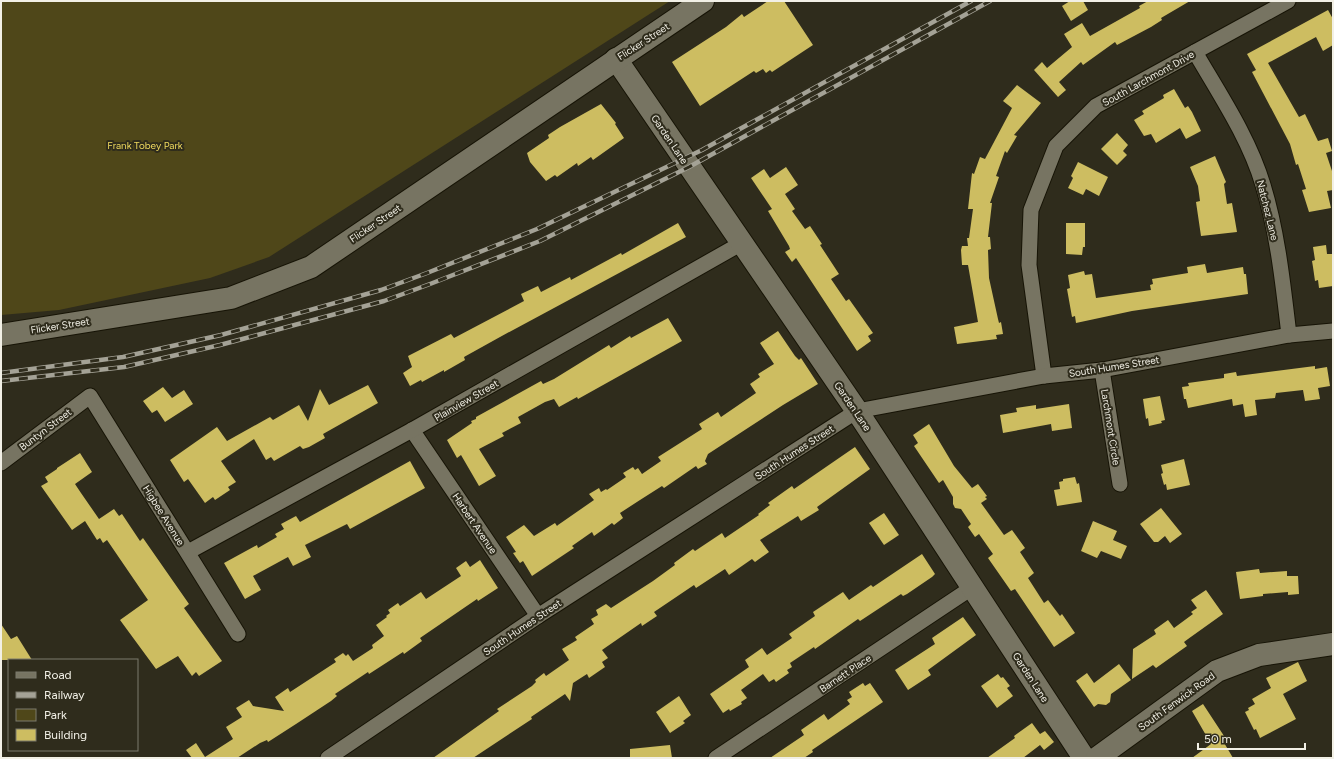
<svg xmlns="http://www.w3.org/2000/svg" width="1334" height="759" font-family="Figtree,sans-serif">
<rect width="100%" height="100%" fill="#2f2c1c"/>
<!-- green -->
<path fill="#4f4719" d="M1 1H670L269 257 210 278 59 310 1 315Z"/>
<!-- building -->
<g fill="#cdbd61">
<path d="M768 1H784L813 45 772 72 770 70 766 73 763 69 756 73 754 71 700 106 672 62 726 27 742 14 744 17Z"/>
<path d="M1070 1H1083L1088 10 1071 21 1062 6Z"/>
<path d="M1148 1H1190L1161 18 1162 20 1151 27 1117 45 1115 42 1083 65 1081 62 1059 82 1066 90 1058 97 1034 70 1042 62 1047 68 1072 47 1064 34 1082 23 1090 36 1140 8 1139 6Z"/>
<path d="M1328 10 1333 19V45L1323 51 1316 37 1268 63 1299 117 1305 114 1318 141 1328 138 1332 151 1326 153 1333 174V190L1327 191 1331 208 1309 212 1302 190 1306 189 1298 164 1296 165 1290 144 1252 72 1256 70 1247 54Z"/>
<path d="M1017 85 1041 103 1014 135 1017 136 1007 153 1005 151 996 176 999 177 990 203H992L988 237H990L991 249 988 250 989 278 998 319 999 323 1001 322 1003 334 996 335 997 339 957 344 954 327 978 322 968 265H962L961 250 962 246H968L967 238H969L973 209H968L972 173 974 174 980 157 985 159 1012 108 1003 101Z"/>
<path d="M1174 89 1185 108 1188 106 1192 112 1201 131 1186 139 1180 128 1156 143 1151 134 1144 136 1134 120 1144 114 1142 111 1164 98 1163 95Z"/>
<path d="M601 104 616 123 615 124 624 138 593 160 591 157 578 166 577 163 557 177 555 175 546 181 530 162 527 153 549 138 548 135 560 127Z"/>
<path d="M1117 133 1128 145 1123 151 1127 155 1117 165 1101 149Z"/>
<path d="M1215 156 1226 182 1224 184 1227 204 1232 203 1237 232 1201 236 1196 202 1200 201 1198 186 1190 167Z"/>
<path d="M1078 162 1108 177 1099 196 1086 189 1083 195 1068 188 1073 178 1071 176Z"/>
<path d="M786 167 798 185 785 194 795 209 792 211 805 229 810 226 822 244 820 245 839 274 831 279 846 301 849 299 873 333 868 336 871 341 857 351 796 258 792 262 785 252 790 249 789 246 768 211 772 209 751 178 764 169 770 178Z"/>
<path d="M678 223 686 237 500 337 464 357 465 360 444 372V370L422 382 421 380 410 386 403 373 412 367 408 356 451 334 454 338 524 301 521 294 538 286 541 292 570 277 571 280 621 253 622 255Z"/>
<path d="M1066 223H1085V247H1083L1082 255 1066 254Z"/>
<path d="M1326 245 1327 254H1333V286L1319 288 1318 280 1315 281 1313 267 1312 261 1315 260 1313 247Z"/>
<path d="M1205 264 1207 273 1243 267 1244 274H1246L1248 294 1132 311 1076 323 1075 316 1072 317 1067 289 1070 288 1068 275 1084 271 1085 275 1092 274 1096 298 1151 290 1150 285 1153 284 1152 279 1188 273 1187 267Z"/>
<path d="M668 318 682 341 578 399 577 397 559 407 554 399 545 402 518 417 521 423 502 433 504 436 479 449 496 476 479 486 461 455 457 458 447 440 472 423 471 421 476 419V417L541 381 543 384 554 379 609 345 611 348 630 336 631 338Z"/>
<path d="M778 331 795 356 799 360 801 358 818 384 783 405 708 454 705 461 707 464 698 469 696 466 664 488 662 486 640 500 620 513 623 518 614 525 612 523 594 536 592 532 572 546 574 548 532 576 523 561 520 563 513 553 516 552 506 537 524 525 534 536 555 523 557 526 558 525 594 500 589 494 599 488 601 492 606 489 607 490 626 477 623 473 633 467 635 470 638 468 642 474 661 461 658 457 702 429 699 424 718 412 721 417 756 393 750 384 760 377 758 374 774 364 760 343Z"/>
<path d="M1315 366V369L1327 367 1330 386 1318 388 1320 399 1305 401 1303 390 1276 393 1275 398 1255 400 1257 415 1245 417 1243 404 1233 406 1232 399 1188 408 1186 399H1184L1182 387 1189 386 1188 383 1224 378V374L1236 372 1237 376Z"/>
<path d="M368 385 378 403 323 434 325 438 309 447 303 449 300 446 274 461 271 457 266 460 254 439 221 461 236 482 228 487 230 490 215 500 213 497 205 503 188 479 184 482 170 460 217 427 227 441 270 417 273 420 299 405 308 421 320 389 329 405Z"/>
<path d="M163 387 172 398 184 390 193 404 165 422 157 410 152 413 143 401Z"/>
<path d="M1160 396 1165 420 1161 421 1162 423 1149 426 1148 418 1146 419 1143 399Z"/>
<path d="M1069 404 1072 428 1052 431 1051 424 1003 433 1000 415 1017 412 1016 408 1036 405V409Z"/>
<path d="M929 424 954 466 972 488 978 484 987 496 985 497 987 499 981 503 1004 535 1012 530 1025 548 1020 552 1034 573 1028 578 1044 603 1048 600 1060 616 1062 614 1075 633 1054 647 1015 589 1011 591 988 558 993 554 979 534 975 537 968 527 971 524 961 509 955 508 953 504V497L943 480 939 483 914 446 918 443 913 435Z"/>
<path d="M855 447 870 469 817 507 819 510 801 521 798 516 760 540 769 552 755 562 752 559 729 575 725 569 696 588 694 585 654 612 657 616 642 626 641 623 602 650 608 658 602 662 605 667 589 678 587 674 573 683 570 701 565 694 531 717 532 719 473 758H433L499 711 497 709 532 686 536 682 535 680 544 673 546 676 569 660 562 649 577 640 575 637 594 624 591 619 598 615 596 610 606 604 611 608 653 581 675 565 674 563 693 549 695 551 722 533 725 538 759 515 758 514 770 505 768 503 792 486 794 489Z"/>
<path d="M80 453 92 472 75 484 81 493 99 519 114 509 119 516 122 514 140 541 143 538 189 604 184 608 222 661 199 676 196 672 192 676 178 656 156 669 120 620 148 600 107 540 103 543 100 538 97 540 85 521 72 530 41 486 48 482 45 477 57 469V468Z"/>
<path d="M1184 459 1190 485 1167 490 1166 484 1164 485 1161 474 1163 473 1161 465Z"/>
<path d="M410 461 425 488 350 529 347 524 305 545 311 557 293 566 288 557 253 576 261 590 245 599 224 563 257 545 258 548 277 537 275 534 284 529 281 524 296 516 300 522Z"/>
<path d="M1075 477 1077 484 1079 483 1082 502 1057 506 1054 490 1060 489 1059 482 1063 481V479Z"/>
<path d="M1161 508 1182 534 1170 543 1165 536 1158 542H1154L1140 524Z"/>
<path d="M884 513 899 535 884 545 869 523Z"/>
<path d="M1093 521 1117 531 1113 540 1127 546 1121 559 1101 551 1097 558 1081 551Z"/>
<path d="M922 554 935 574 932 577 907 594 903 596 901 594 860 621 858 619 815 649 814 647 790 663 792 667 787 670 789 673 776 682 774 679 769 682 763 674 741 690 747 698 741 702 742 704 730 711 729 709 723 713 710 694 749 667 745 660 762 648 767 655 792 638 789 634 815 616 813 612 843 592 849 600 871 585 873 587Z"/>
<path d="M480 560 498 588 478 601 477 599 420 638 422 641 404 654 403 652 369 674 368 672 335 694 337 696 331 701 296 724 268 742 267 740 260 743 237 758H192L186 750 196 743 205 757 233 739 226 727 242 717 236 708 249 700 253 706 284 711 275 697 288 688 290 692 336 662 334 659 343 653 346 656 348 654 353 661 373 648 372 645 384 636 376 625 387 617 386 616 390 613 388 610 398 603 400 606 421 592 426 599 461 576 456 568 466 561 470 567Z"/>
<path d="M1259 569 1260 573 1287 571V576H1298L1299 594 1288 595V592L1263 594V596L1240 599 1236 572Z"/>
<path d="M1206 590 1223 614 1188 639 1184 642 1187 646 1156 668 1153 665 1132 679 1133 649 1156 634 1154 630 1168 620 1174 628 1193 614 1191 612 1197 608 1191 600Z"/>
<path d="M963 617 976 635 928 670 931 675 908 690 895 670 935 644 932 638Z"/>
<path d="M1 624 11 639 17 636 32 660H1Z"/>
<path d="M1298 662 1307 681 1283 694 1296 719 1260 738 1256 729 1254 730 1245 712 1249 710 1248 708 1255 704 1252 699 1271 688 1266 678Z"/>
<path d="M1119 664 1131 680 1111 694 1110 702 1106 705 1098 704 1094 707 1076 681 1087 673 1094 683Z"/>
<path d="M998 674 1001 678 1003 677 1010 686 1007 688 1013 696 997 708 981 686Z"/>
<path d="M863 683 865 686 870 683 883 702 812 750 813 752 804 758H770L804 735 801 730 824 714 828 720 850 704 847 700 852 697 849 692Z"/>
<path d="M679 696 691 715 683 721 685 723 670 733 656 712Z"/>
<path d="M1203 704 1226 739 1223 741 1233 758H1192L1211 744 1192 711Z"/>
<path d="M1032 723 1040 734 1045 731 1054 742 1044 750 1040 745 1023 758H987L1015 738 1014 736Z"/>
<path d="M670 745 672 758H630V749Z"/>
</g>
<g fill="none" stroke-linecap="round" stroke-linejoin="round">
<defs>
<g id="street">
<path d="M1195 52C1220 95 1249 138 1263 185 1278 234 1283 285 1289 335"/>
<path d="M1102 370 1120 484"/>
<path d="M1044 376 1029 265 1031 210 1056 146 1096 106 1288 1"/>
<path d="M412 430 538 616"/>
<path d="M1 463 90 396 238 634"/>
<path d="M188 552 412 430 742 243"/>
<path d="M328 758 538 616 857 411 1044 376 1102 370 1289 335 1333 331"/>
<path d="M716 758 973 587"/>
</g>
<g id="secondary">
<path d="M616 59 857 411 1084 758"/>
<path d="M1 335 231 298 311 267 703 1"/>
<path d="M1097 758 1217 671 1259 655 1333 644"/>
</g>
</defs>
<!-- street casing -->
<use href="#street" stroke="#171406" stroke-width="17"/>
<!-- secondary casing -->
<use href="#secondary" stroke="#171406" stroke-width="24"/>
<!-- street -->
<use href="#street" stroke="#777462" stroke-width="15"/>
<!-- secondary -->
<use href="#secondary" stroke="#777462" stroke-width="22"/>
<defs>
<g id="rail">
<path d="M1 373 123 357 221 335 381 290 427 273 537 229 702 150 971 1"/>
<path d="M1 381 124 367 220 345 384 301 430 284 540 241 689 167 990 1"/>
</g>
</defs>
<!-- rail casing -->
<use href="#rail" stroke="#a4a296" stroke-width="4.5"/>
<!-- rail -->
<use href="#rail" stroke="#2f2c1c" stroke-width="3" stroke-dasharray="9" stroke-linecap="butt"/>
</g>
<g text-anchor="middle" stroke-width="4" stroke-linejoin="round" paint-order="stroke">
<!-- street labels -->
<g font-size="10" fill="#f2f0e6" stroke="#2f2c1c">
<text transform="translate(643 41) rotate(-33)" y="4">Flicker Street</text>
<text transform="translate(1148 78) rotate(-29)" y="4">South Larchmont Drive</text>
<text transform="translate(670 139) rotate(56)" y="4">Garden Lane</text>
<text transform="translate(1268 210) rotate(76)" y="4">Natchez Lane</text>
<text transform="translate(375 223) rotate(-34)" y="4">Flicker Street</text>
<text transform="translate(60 325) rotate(-9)" y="4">Flicker Street</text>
<text transform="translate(1114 366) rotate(-9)" y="4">South Humes Street</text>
<text transform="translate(466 400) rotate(-30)" y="4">Plainview Street</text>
<text transform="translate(853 406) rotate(56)" y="4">Garden Lane</text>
<text transform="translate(1111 427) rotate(81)" y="4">Larchmont Circle</text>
<text transform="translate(45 429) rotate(-37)" y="4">Buntyn Street</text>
<text transform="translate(794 452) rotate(-33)" y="4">South Humes Street</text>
<text transform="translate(164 515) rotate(58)" y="4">Higbee Avenue</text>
<text transform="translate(475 523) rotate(56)" y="4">Harbert Avenue</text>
<text transform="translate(522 627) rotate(-34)" y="4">South Humes Street</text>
<text transform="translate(845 673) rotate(-34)" y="4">Barnett Place</text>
<text transform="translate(1031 677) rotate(57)" y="4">Garden Lane</text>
<text transform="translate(1176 701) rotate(-36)" y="4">South Fenwick Road</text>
</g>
<!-- park labels -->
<g font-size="10" fill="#efd95d" stroke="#2f2c1c">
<text x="145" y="149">Frank Tobey Park</text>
</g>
</g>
<!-- border -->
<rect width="1334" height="759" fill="none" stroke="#f2f0e6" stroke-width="4"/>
<!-- legend -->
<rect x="8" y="659" width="130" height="92" fill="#2f2c1c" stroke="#7d7a6d"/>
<rect x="16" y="672" width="20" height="6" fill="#777462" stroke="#7d7a6d"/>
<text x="44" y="679" font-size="12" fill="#f2f0e6">Road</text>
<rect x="16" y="692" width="20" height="6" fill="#a4a296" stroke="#7d7a6d"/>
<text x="44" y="699" font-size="12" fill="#f2f0e6">Railway</text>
<rect x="16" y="709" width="20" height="12" fill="#4f4719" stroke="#7d7a6d"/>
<text x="44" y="719" font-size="12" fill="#f2f0e6">Park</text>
<rect x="16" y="729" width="20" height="12" fill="#cdbd61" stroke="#7d7a6d"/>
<text x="44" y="739" font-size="12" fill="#f2f0e6">Building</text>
<!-- scale -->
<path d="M1198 743v6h107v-6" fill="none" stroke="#f2f0e6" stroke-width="2"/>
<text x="1204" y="743" font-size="12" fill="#f2f0e6" stroke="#2f2c1c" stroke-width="3" paint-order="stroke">50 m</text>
</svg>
